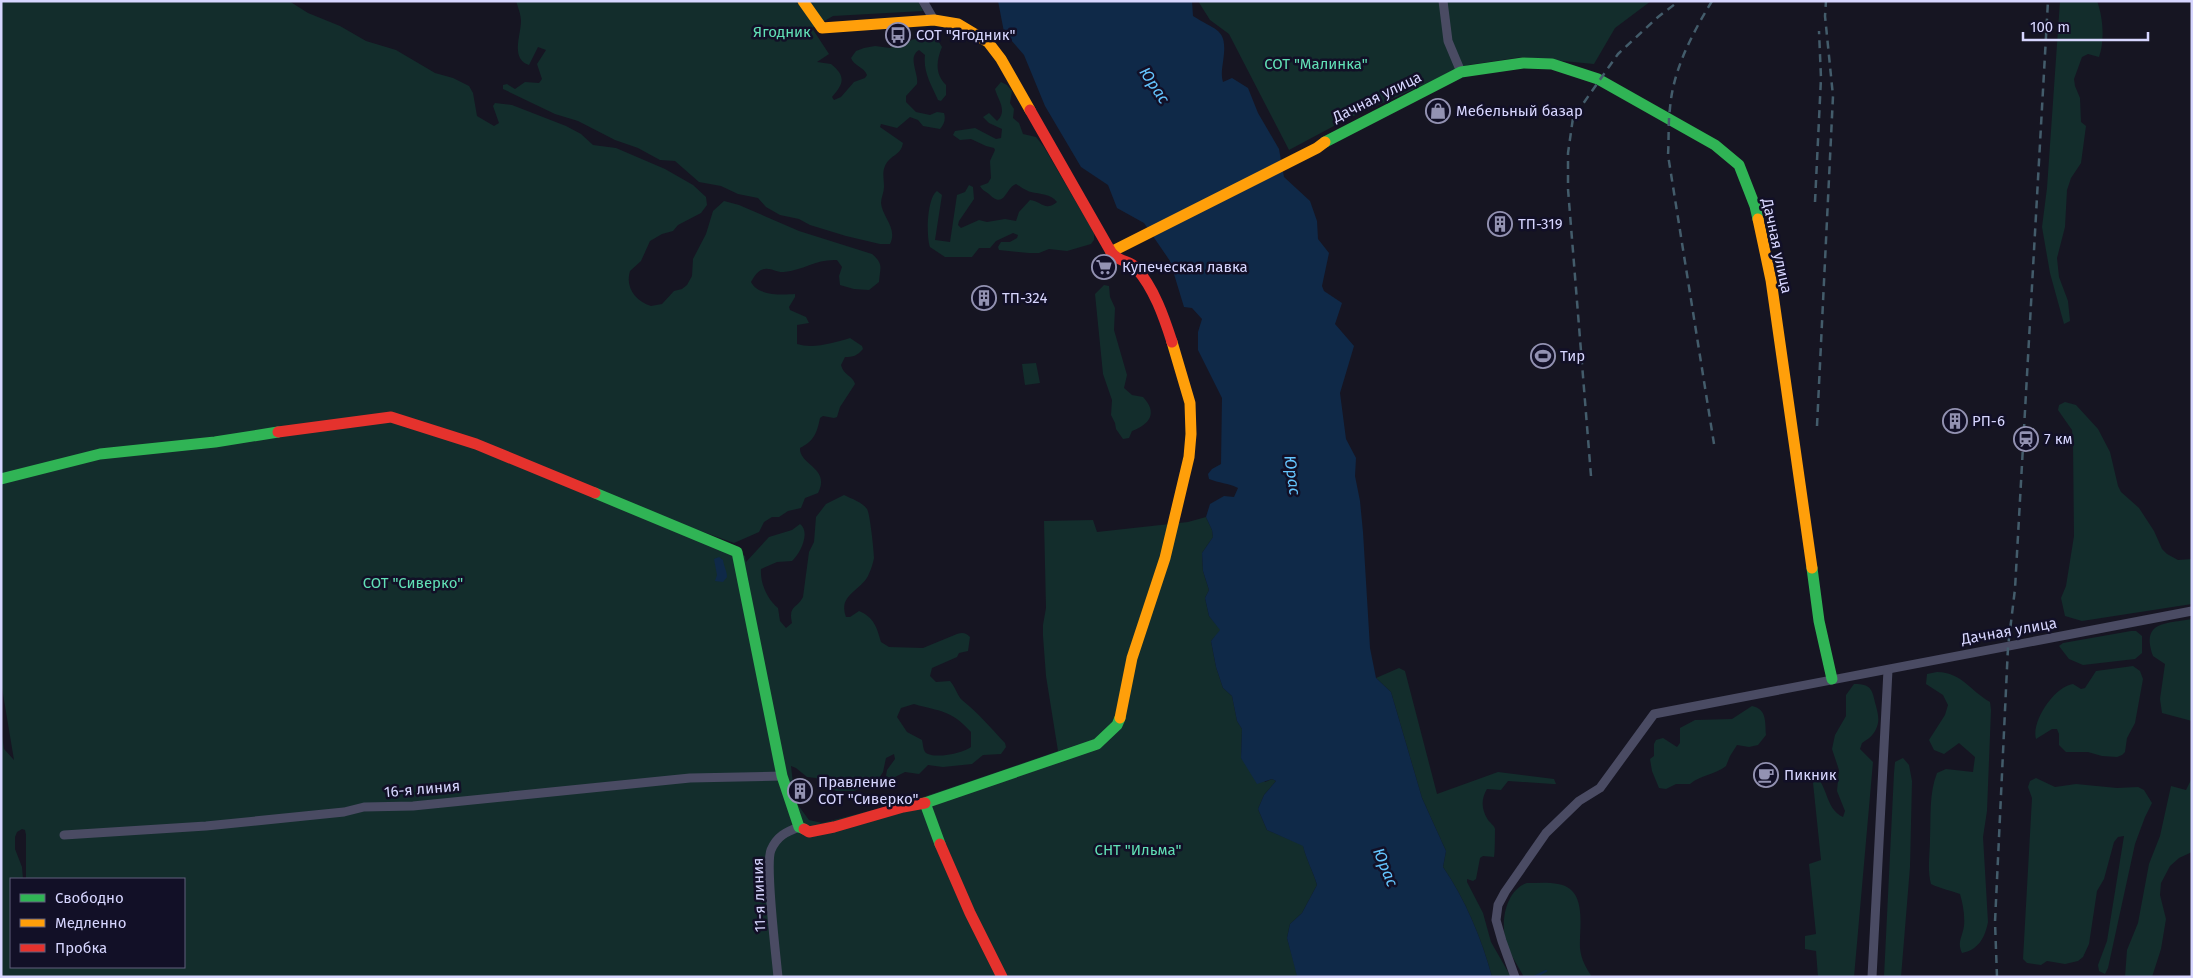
<svg xmlns="http://www.w3.org/2000/svg" width="2193" height="978" font-family="'Fira Sans',sans-serif">
<rect width="100%" height="100%" fill="#161522"/>
<!-- green -->
<g fill="#132d2c" fill-rule="evenodd">
<path d="M1 1H289L308 13 340 26 366 41 396 50 435 73 453 78 469 86 473 93 477 116 494 126 499 123 493 106 495 103 512 105 566 126 581 134 593 145 616 148 665 169 693 185 706 197 707 205 701 213 678 225 673 231 662 234 650 241 641 261 630 271C625 287 635 301 651 306L662 304 674 291 682 289 687 285 692 276 693 259 706 234 713 211 724 201 739 205 799 231 872 254C884 264 880 268 879 282L869 290 854 289 840 285 839 276 842 267 837 260C816 259 804 270 784 272 776 273 770 266 761 270 756 273 754 277 751 282 758 296 781 295 795 294V297L789 307 790 310 806 317 809 323 797 325V344C813 349 834 343 850 338L862 346 863 349C857 356 853 357 845 357L841 365C843 375 853 376 855 384L840 407 837 417 834 418 823 416 820 418C817 433 814 441 800 448 799 465 831 468 818 493L805 498 801 508 788 511 779 517H772L764 522 759 532 734 543 670 520 745 556 746 562 769 537 792 530 800 524C811 532 800 554 792 561L777 562 761 569C760 583 767 599 778 608L780 621 786 628 792 623C788 605 797 609 803 597L809 552 814 542 816 517 826 504 844 495C852 499 862 502 867 509 870 513 874 552 874 558 873 564 870 572 868 576 859 592 838 595 846 617H850L859 611C874 617 877 628 881 642L889 647 923 648 957 634C963 632 966 633 970 637L968 651 959 653 957 657 932 668 930 676 936 682 950 681C955 686 958 697 962 700 978 713 991 728 1005 743L1006 747 1001 754 983 755 972 764 943 767 928 765 919 774 905 772 891 779 886 776 887 770 895 759 894 754 886 758 883 772 878 780 854 791H836L816 778 807 777 796 768 791 766 795 801 809 820 822 823 923 797 1058 751 1046 676 1043 636V625L1046 608 1044 521 1093 520 1097 532 1188 522 1206 517 1212 530 1213 537 1202 553 1203 571 1209 590 1205 598 1209 616 1221 630 1211 641 1216 667 1223 688 1232 696 1237 721 1242 729 1241 758 1265 782 1272 779 1276 781 1264 795 1258 809 1267 830 1303 845C1306 859 1313 871 1317 885L1302 913 1290 924 1287 938 1298 977H1V729L4 749 14 760 1 682ZM914 704C941 712 950 709 971 732V747C964 753 933 760 925 752 923 749 923 744 922 740L907 732 897 717 901 708ZM22 829 25 830 26 835V879H184V967H11V879H23L22 867 15 849V837L17 832Z"/>
<path d="M516 1H918L923 11 833 16 812 28 829 54 817 62 831 64C847 77 843 84 832 97L834 100 841 97 854 82 865 78 867 75C864 67 854 66 851 58L856 51 864 48 875 46 890 48 923 36H931L937 39 942 47C936 61 935 74 946 85V95L941 101 938 100C931 84 923 72 925 55L919 50C907 57 919 74 917 84L906 96V102L916 112 930 115 937 112 944 113C946 119 944 125 940 129L923 126 918 120 910 117 897 128 881 124 880 127 903 143C901 154 894 154 888 161 881 170 884 177 884 187 884 192 881 198 881 203 882 217 898 228 890 244H880L846 236 810 225 799 219 780 215 766 207 758 198 738 194 721 186 699 182 675 161 660 160 638 148 615 140 578 121 555 114 503 89V85L507 84 515 89 525 82 539 83 542 79 537 64 546 50 538 47 529 65C510 59 521 35 521 21 521 15 518 7 516 1Z"/>
<path d="M1198 1H1651L1615 28 1594 64 1522 57 1468 65 1347 119 1289 150 1229 34 1210 20Z"/>
<path d="M2060 1H2097C2103 17 2105 40 2099 57L2088 54 2082 57 2074 79 2075 86 2080 98 2081 122 2086 126 2081 163 2071 178 2067 190 2065 227 2057 258 2059 277 2068 301 2070 321 2064 324 2050 273 2042 227 2047 188Z"/>
<path d="M1001 82 1007 85 1012 91 1010 103 1014 109 1013 118 1019 123 1023 134 1036 137 1044 147 1094 233V240L1091 244 1067 251 1049 249 1039 253H1029L999 250 998 247 1001 242H1010L1017 238 1018 235 1013 233 996 241 990 248H979L972 257H945L930 247C926 236 927 198 937 191L942 195 935 240 950 242 957 195 965 192 969 185 973 187 974 199 959 221 958 225 961 228 979 220 987 222 1005 219 1016 221 1019 212 1030 200C1041 201 1045 212 1057 202 1051 194 1040 194 1031 192 1026 191 1020 186 1016 184 1005 188 1005 210 989 194 985 191 982 190 980 186L988 183 991 178 990 161 995 150 994 148 986 146 971 139 960 140 953 135 955 131 975 128 996 139 1001 138 1002 129 989 123 983 117 989 113 997 121C1008 111 998 100 995 89Z"/>
<path d="M1104 285 1109 286 1110 297 1115 308 1114 330 1127 375 1124 388 1132 395 1143 397C1158 413 1150 424 1132 431L1129 438 1123 439 1116 429 1115 423 1111 415 1112 400 1103 374 1095 294Z"/>
<path d="M1036 363 1040 383 1025 385 1022 364Z"/>
<path d="M2065 402 2076 405 2098 429 2110 452 2118 486 2121 492 2139 508 2154 531 2162 549 2167 554 2178 560 2192 559V604L2082 621 2065 616 2061 598 2066 586 2074 536 2073 442 2072 430 2058 410 2059 405Z"/>
<path d="M2192 619V721L2162 713 2160 699 2165 664 2153 656C2141 621 2165 624 2192 619Z"/>
<path d="M2131 631H2136L2142 636V653L2135 659 2083 665 2069 659 2059 646 2063 643Z"/>
<path d="M2133 666 2140 671 2143 679 2135 723 2127 738 2125 752 2122 755 2117 757 2102 756 2088 752H2066L2059 745V734L2057 729H2052L2036 739C2031 721 2055 686 2073 684L2081 689 2085 688 2096 671Z"/>
<path d="M1399 668 1405 671 1437 794 1498 772 1554 779 1556 784H1553L1508 781 1501 790 1487 789C1481 799 1481 809 1488 820 1490 823 1494 825 1495 829 1495 831 1495 855 1494 857L1483 856 1480 858 1476 879 1473 881 1467 879V882L1483 913 1491 942 1511 977H1492C1482 939 1465 899 1443 867L1446 851 1422 798 1391 692 1376 678Z"/>
<path d="M1937 672C1963 673 1969 690 1990 702L1991 710 1987 811 1983 837 1988 922C1985 938 1978 950 1962 953 1957 942 1962 938 1964 926 1965 916 1963 904 1960 894 1950 890 1941 889 1931 884 1927 869 1930 854 1930 838 1931 816 1929 793 1937 773L1946 769 1973 772 1975 757 1959 743 1944 754 1934 750 1929 740 1945 715 1948 705 1943 695 1926 684 1927 674Z"/>
<path d="M1854 684C1873 684 1872 691 1876 706 1878 714 1880 721 1876 729 1873 736 1868 739 1862 743L1860 749 1873 762 1854 977H1818L1816 951 1805 949V936L1816 934 1809 864 1821 860 1812 773C1829 784 1824 808 1843 817L1845 811 1837 791 1839 770 1832 749 1835 735 1846 716V695Z"/>
<path d="M1752 706C1767 709 1765 722 1766 735L1758 745 1749 747 1737 745 1730 756 1726 766C1715 775 1700 775 1690 784H1676L1666 789 1659 788 1652 771 1650 759 1654 756V744L1656 740 1663 738 1677 747 1680 743V728L1695 720 1732 719Z"/>
<path d="M1903 758 1909 765 1912 781 1910 867 1901 977H1884L1894 773 1895 762Z"/>
<path d="M2036 778 2055 787 2076 784 2117 788 2138 787 2144 790 2152 803 2145 817 2135 844 2108 968 2105 974 2099 971 2098 965 2107 941 2124 836 2118 837 2114 842 2104 879 2097 891 2089 944 2083 957 2078 961 2065 964 2047 961 2041 965 2027 963 2023 959 2032 798 2028 787 2030 781Z"/>
<path d="M2192 778V852L2179 858 2170 866 2161 883 2160 895 2166 919 2161 949 2152 977H2125L2127 950 2138 923 2149 864 2160 836 2171 786 2186 790Z"/>
<path d="M1527 883C1537 883 1549 882 1558 884 1588 889 1579 927 1580 948 1581 959 1586 968 1592 977H1524C1517 964 1508 952 1505 937 1501 918 1507 890 1527 883Z"/>
</g>
<!-- water -->
<g fill="#0f2948">
<path d="M998 1H1192L1193 16C1218 32 1228 28 1223 62 1222 69 1221 75 1223 82L1232 78 1248 88 1258 113 1279 149 1284 177 1310 201 1317 221 1318 239 1329 253 1322 286 1324 291 1342 303 1335 324 1354 346 1340 393 1346 439 1356 458 1355 476 1360 501 1363 532 1370 648 1376 678 1391 692 1422 798 1446 851 1443 867C1465 899 1482 939 1492 977L1297 976 1287 938 1290 924 1302 913 1317 885C1313 871 1306 859 1303 846L1267 830 1258 809 1264 795 1276 781 1272 779 1257 784 1241 758 1242 729 1237 721 1232 696 1223 688 1216 667 1211 641 1220 630 1209 616 1205 598 1209 590 1203 571 1202 553 1213 537 1212 530 1206 517 1210 504 1224 496 1234 497 1238 488C1228 483 1219 483 1209 479L1208 474 1212 469 1221 464 1222 398 1198 350V332L1202 319 1192 308 1184 307 1170 261 1144 223 1117 208 1108 185 1081 167 1045 106 1024 55 1004 32Z"/>
<path d="M719 557 723 560C724 567 727 571 727 577L723 582 715 581 717 575 714 559Z"/>
</g>
<g fill="none" stroke-linecap="round" stroke-linejoin="round">
<!-- stream -->
<path stroke="#0f2948" stroke-width="2.5" d="M1534 977 1546 971"/>
<!-- street -->
<g stroke="#4a4b63" stroke-width="9">
<path d="M923 1 934 20"/>
<path d="M1443 1 1448 41 1461 72"/>
<path d="M64 835 206 826 344 812 364 807 413 806 690 778 782 776"/>
<path d="M778 977C776 956 765 864 771 850 777 836 786 832 799 827"/>
<path d="M1515 977 1502 941 1496 920 1498 905 1505 892 1546 833 1579 801 1600 788 1654 714 2192 611"/>
<path d="M1872 977 1888 670"/>
</g>
<!-- fast -->
<g stroke="#30b455" stroke-width="11">
<path d="M1325 142 1461 72 1523 63 1552 64 1598 79 1715 145 1739 165 1755 206 1758 219"/>
<path d="M1 479 100 454 215 442 278 432"/>
<path d="M595 493 737 552 782 776 799 827 804 829"/>
<path d="M1812 568 1819 621 1832 679"/>
<path d="M940 844 925 803 1097 744 1117 725 1120 718"/>
</g>
<!-- slow -->
<g stroke="#ff9f0a" stroke-width="11">
<path d="M803 1 822 28 934 20 958 24 988 42 1001 59 1030 110"/>
<path d="M1758 219 1771 280 1812 568"/>
<path d="M1111 252 1317 148 1325 142"/>
<path d="M1120 718 1132 658 1165 558 1189 457 1191 434 1190 403 1172 342"/>
</g>
<!-- jam -->
<g stroke="#e5322d" stroke-width="11">
<path d="M1030 110 1111 252C1119 263 1130 260 1136 268 1154 288 1164 317 1172 342"/>
<path d="M278 432 391 417 476 444 595 493"/>
<path d="M804 829 809 832 834 827 903 807 925 803"/>
<path d="M940 844 970 913 1002 977"/>
</g>
<!-- rail -->
<g stroke="#435c6b" stroke-width="2.5" stroke-dasharray="8 6" stroke-linecap="butt">
<path d="M1712 1C1692 34 1673 70 1670 108 1668 124 1669 140 1668 155L1714 444"/>
<path d="M1815 202 1821 78 1819 31"/>
<path d="M1817 426 1833 96 1825 16 1826 1"/>
<path d="M1591 476 1568 189V153L1573 118 1618 54 1658 17 1679 1"/>
<path d="M1997 977 1995 922 2008 647 2015 589 2048 1"/>
</g>
</g>
<!-- icons -->
<defs>
<symbol id="bus-ring" viewBox="-11 -11 22 22"><circle r="9.5" fill="#121027" stroke="#9392b2" stroke-width="1.5"/><path d="M-5-6H5V4H4V6H2V4H-2V6H-4V4H-5ZM-3.5-4V0h7V-4ZM-3.5 1.2v1.5H-2V1.2ZM2 1.2v1.5H3.5V1.2Z" fill="#9392b2"/></symbol>
<symbol id="shop-ring" viewBox="-11 -11 22 22"><circle r="9.5" fill="#121027" stroke="#9392b2" stroke-width="1.5"/><path d="M-5-2.5h2.3a2.7 3.5 0 0 1 5.4 0H5L5.5 6h-11ZM-1.5-2.5h3a1.5 2.3 0 0 0-3 0Z" fill="#9392b2"/></symbol>
<symbol id="building-ring" viewBox="-11 -11 22 22"><circle r="9.5" fill="#121027" stroke="#9392b2" stroke-width="1.5"/><path d="M-4-6H4V6H1V3H-1V6H-4ZM-2.5-4.3h1.7v1.8h-1.7ZM.8-4.3h1.7v1.8H.8ZM-2.5-1h1.7V.8h-1.7ZM.8-1h1.7V.8H.8Z" fill="#9392b2"/></symbol>
<symbol id="supermarket-ring" viewBox="-11 -11 22 22"><circle r="9.5" fill="#121027" stroke="#9392b2" stroke-width="1.5"/><path d="M-6-5.5h2.5l.6 2H6L4.5 2H-2.5L-4.4-4H-6ZM-1.5 3.2a1.3 1.3 0 1 0 .1 0ZM3 3.2a1.3 1.3 0 1 0 .1 0Z" fill="#9392b2"/></symbol>
<symbol id="stadium-ring" viewBox="-11 -11 22 22"><circle r="9.5" fill="#121027" stroke="#9392b2" stroke-width="1.5"/><path d="M0-5a6.5 5 0 1 0 0 10a6.5 5 0 1 0 0-10ZM-3.5-1.8h7v3.6h-7Z" fill="#9392b2"/></symbol>
<symbol id="station-ring" viewBox="-11 -11 22 22"><circle r="9.5" fill="#121027" stroke="#9392b2" stroke-width="1.5"/><path d="M-3-6H3Q5-6 5-4V2Q5 4 3 4L4.5 6H3L1.5 4h-3L-3 6H-4.5L-3 4Q-5 4-5 2V-4Q-5-6-3-6ZM-3.5-4v3h7v-3ZM-3.5 1v1.5H-2V1ZM2 1v1.5H3.5V1Z" fill="#9392b2"/></symbol>
<symbol id="cafe-ring" viewBox="-11 -11 22 22"><circle r="9.5" fill="#121027" stroke="#9392b2" stroke-width="1.5"/><path d="M-5.5-4.5H6V0H3Q3 3.5 0 3.5H-2.5Q-5.5 3.5-5.5 0ZM3-3.2v2h1.7v-2ZM-6 4.5H4V6H-6Z" fill="#9392b2"/></symbol>
</defs>
<g fill-rule="evenodd">
<use href="#bus-ring" x="884" y="21" width="28" height="28"/>
<use href="#shop-ring" x="1424" y="97" width="28" height="28"/>
<use href="#building-ring" x="1486" y="210" width="28" height="28"/>
<use href="#supermarket-ring" x="1090" y="253" width="28" height="28"/>
<use href="#building-ring" x="970" y="284" width="28" height="28"/>
<use href="#stadium-ring" x="1529" y="342" width="28" height="28"/>
<use href="#building-ring" x="1941" y="407" width="28" height="28"/>
<use href="#station-ring" x="2012" y="425" width="28" height="28"/>
<use href="#cafe-ring" x="1752" y="761" width="28" height="28"/>
<use href="#building-ring" x="786" y="777" width="28" height="28"/>
</g>
<g text-anchor="middle" stroke-width="5" stroke-linejoin="round" paint-order="stroke">
<!-- park labels -->
<g font-size="15" fill="#61e0b6" stroke="#121027">
<text x="782" y="37">Ягодник</text>
<text x="1316" y="69">СОТ "Малинка"</text>
<text x="413" y="588">СОТ "Сиверко"</text>
<text x="1138" y="855">СНТ "Ильма"</text>
</g>
<!-- poi labels -->
<g font-size="15" fill="#d7d6ff" stroke="#121027" text-anchor="start">
<text x="916" y="40">СОТ "Ягодник"</text>
<text x="1456" y="116">Мебельный базар</text>
<text x="1518" y="229">ТП-319</text>
<text x="1122" y="272">Купеческая лавка</text>
<text x="1002" y="303">ТП-324</text>
<text x="1560" y="361">Тир</text>
<text x="1972" y="426">РП-6</text>
<text x="2044" y="444">7 км</text>
<text x="1784" y="780">Пикник</text>
<text x="818" y="787">Правление<tspan x="818" dy="17">СОТ "Сиверко"</tspan></text>
</g>
<!-- street labels -->
<g font-size="15" fill="#d7d6ff" stroke="#121027">
<text transform="translate(1377 97) rotate(-26)" y="5">Дачная улица</text>
<text transform="translate(1777 246) rotate(78)" y="5">Дачная улица</text>
<text transform="translate(2009 631) rotate(-10)" y="5">Дачная улица</text>
<text transform="translate(422 789) rotate(-5)" y="5">16-я линия</text>
<text transform="translate(759 895) rotate(-92)" y="5">11-я линия</text>
</g>
<!-- water labels -->
<g font-size="16" font-style="italic" fill="#64c4fe" stroke="#121027">
<text transform="translate(1155 85) rotate(56)" y="6">Юрас</text>
<text transform="translate(1293 475) rotate(82)" y="6">Юрас</text>
<text transform="translate(1386 867) rotate(67)" y="6">Юрас</text>
</g>
</g>
<!-- border -->
<rect width="2193" height="978" fill="none" stroke="#d7d6ff" stroke-width="5"/>
<!-- legend -->
<rect x="10" y="878" width="175" height="90" fill="#121027" stroke="#615f7d"/>
<rect x="20" y="894" width="25" height="8" fill="#30b455" stroke="#615f7d"/>
<text x="55" y="903" font-size="15" fill="#d7d6ff">Свободно</text>
<rect x="20" y="919" width="25" height="8" fill="#ff9f0a" stroke="#615f7d"/>
<text x="55" y="928" font-size="15" fill="#d7d6ff">Медленно</text>
<rect x="20" y="944" width="25" height="8" fill="#e5322d" stroke="#615f7d"/>
<text x="55" y="953" font-size="15" fill="#d7d6ff">Пробка</text>
<!-- scale -->
<path d="M2023 32v8h125v-8" fill="none" stroke="#d7d6ff" stroke-width="2.5"/>
<text x="2030" y="32" font-size="15" fill="#d7d6ff" stroke="#121027" stroke-width="4" paint-order="stroke">100 m</text>
</svg>
